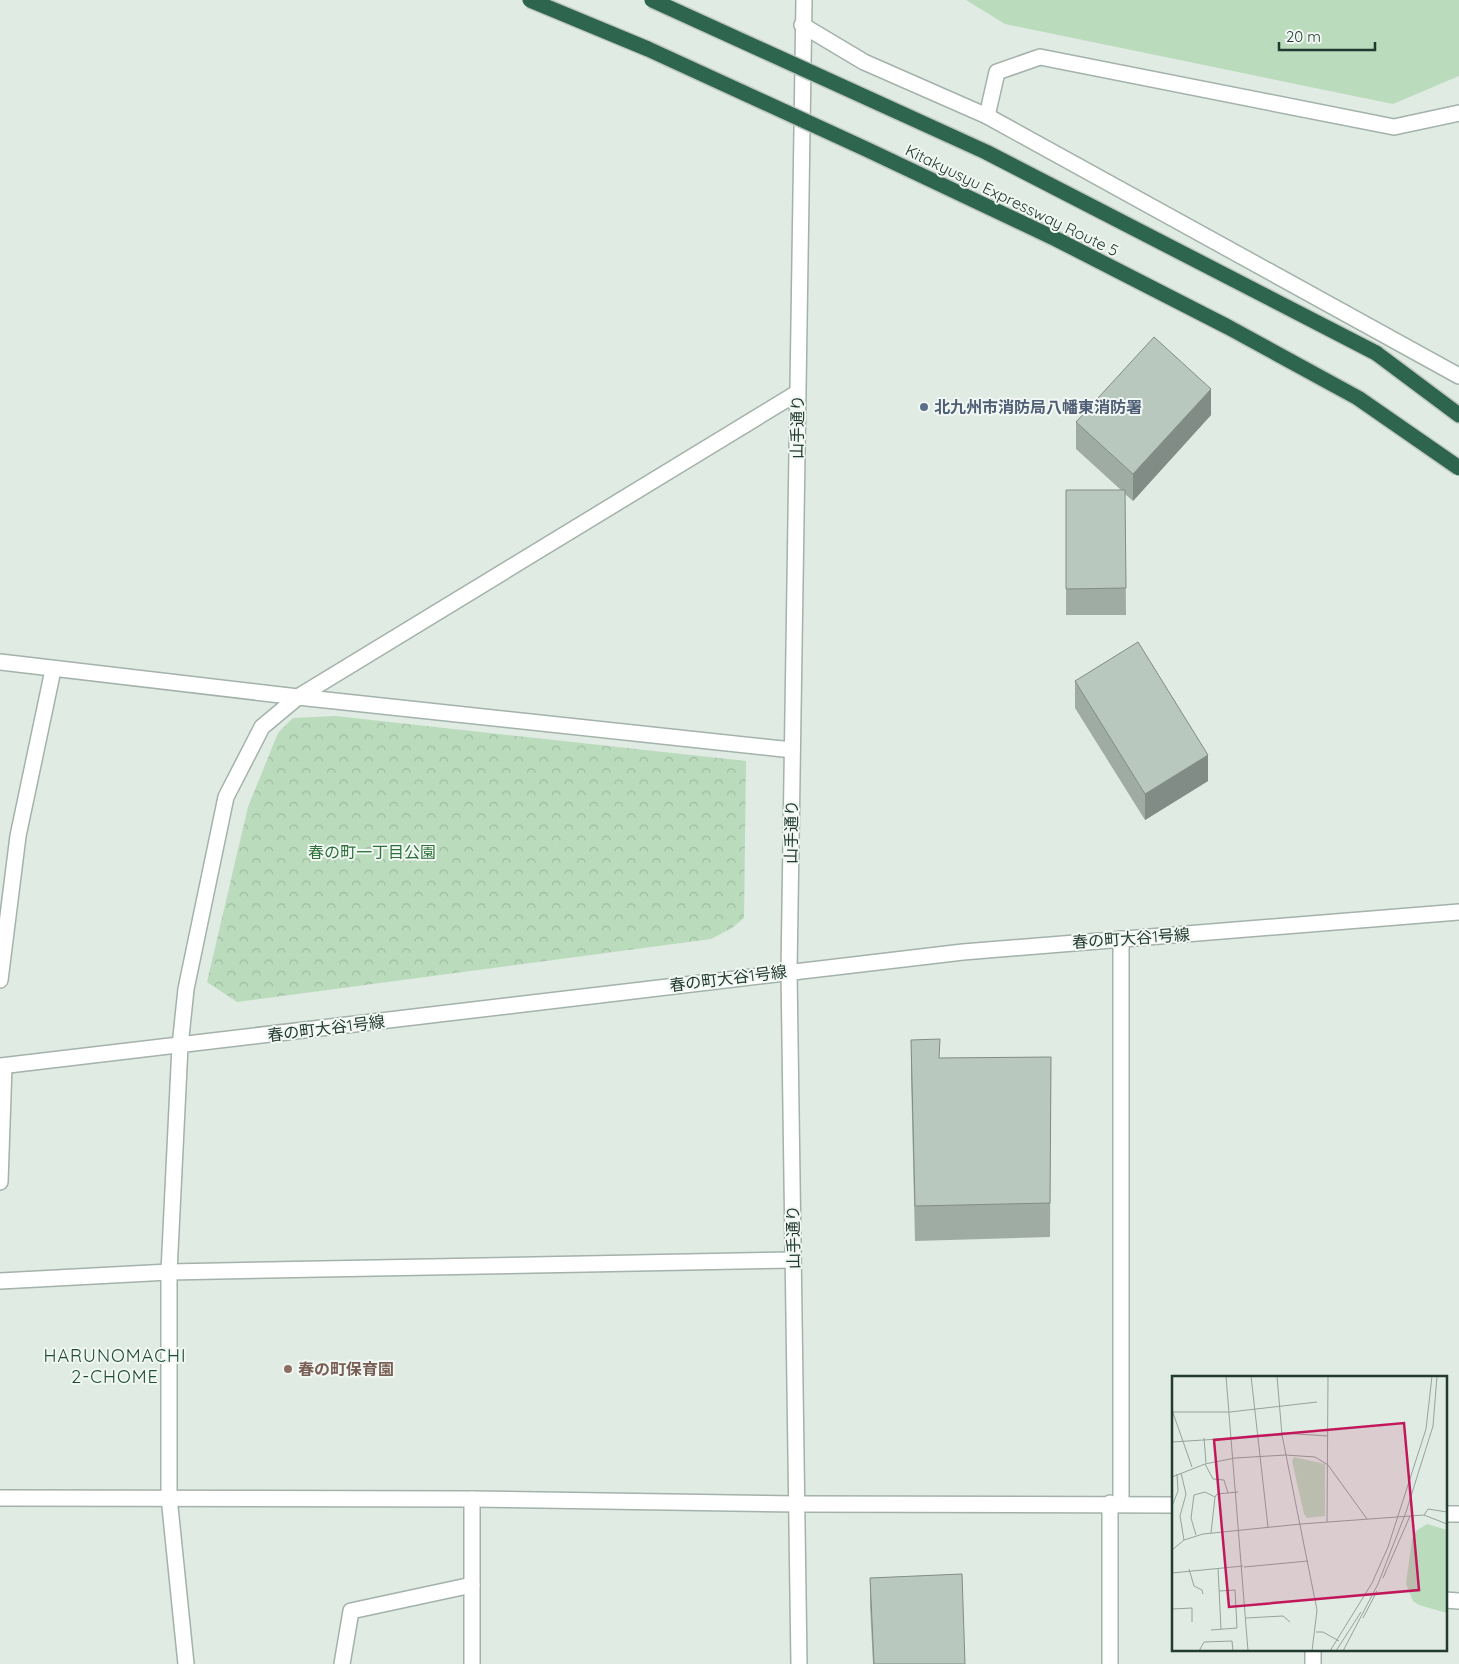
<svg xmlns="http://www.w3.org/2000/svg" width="1459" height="1664" font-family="Quicksand,'Noto Sans JP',sans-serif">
<defs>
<pattern id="forest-crowns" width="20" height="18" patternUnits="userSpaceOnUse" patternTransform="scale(1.25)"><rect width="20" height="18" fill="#badbbc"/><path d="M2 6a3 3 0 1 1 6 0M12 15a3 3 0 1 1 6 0" fill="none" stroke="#a0bda2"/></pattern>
</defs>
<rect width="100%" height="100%" fill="#e0ebe4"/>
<!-- forest -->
<path fill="url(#forest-crowns)" d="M335 716 746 761 744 918 732 928 711 939 237 1002 207 982 248 807 278 733 293 718Z"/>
<!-- garden -->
<path fill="#badbbc" d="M966 0H1459V76L1393 104 1005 24Z"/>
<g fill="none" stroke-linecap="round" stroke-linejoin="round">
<defs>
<g id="minor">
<path d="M802 25 864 62 987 116 1459 376"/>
<path d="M987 116 997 72 1040 57 1394 127 1459 113"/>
<path d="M0 662 298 697 792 750"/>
<path d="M1121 939V1503"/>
<path d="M0 980 18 836 53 670"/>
<path d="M0 1066 963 952 1459 912"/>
<path d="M0 1182 4 1066"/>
<path d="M0 1281 169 1272 793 1260"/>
<path d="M0 1498 472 1499 797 1504 1173 1505"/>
<path d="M472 1499V1664"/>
<path d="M1110 1503V1664"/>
<path d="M1445 1514H1459"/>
<path d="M1445 1600 1459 1601"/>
<path d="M186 1664 169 1497V1272L180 1046 186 989 226 797 262 727 298 697 797 393"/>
<path d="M342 1664 351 1611 472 1585"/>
<path d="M799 1664 789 971 804 0"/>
<path d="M1313 1664V1650"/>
</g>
<path id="highway" d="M1376 353 1459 415"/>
</defs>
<!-- minor casing -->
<use href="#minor" stroke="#a3b2aa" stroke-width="18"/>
<!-- highway casing -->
<use href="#highway" stroke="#c1c8c5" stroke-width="18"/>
<!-- minor -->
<use href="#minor" stroke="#fff" stroke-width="15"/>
<!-- highway -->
<use href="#highway" stroke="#2e654f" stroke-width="15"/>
<defs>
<g id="highway-bridge">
<path d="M530 0 648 49 868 150 1056 239 1228 327 1358 398 1459 468"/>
<path d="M652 0 986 152 1376 353"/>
</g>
</defs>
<!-- highway-bridge casing -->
<use href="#highway-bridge" stroke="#c1c8c5" stroke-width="18" stroke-linecap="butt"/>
<!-- highway-bridge -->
<use href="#highway-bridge" stroke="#2e654f" stroke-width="15"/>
</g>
<!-- wall -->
<g fill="#9faca4">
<path d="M1211 415 1133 501 1125 494 1126 615H1066V490H1121L1076 449V422Z"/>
<path d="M1075 681 1208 781 1145 820 1075 708Z"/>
<path d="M911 1040 940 1058 1051 1057 1050 1237 915 1241 911 1075Z"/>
<path d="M870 1578 965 1664H873L870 1605Z"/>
</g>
<!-- shaded-wall -->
<g fill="#828c86">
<path d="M1211 389V415L1133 501V474Z"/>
<path d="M1208 755V781L1145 820V794Z"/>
</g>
<!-- building -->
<g fill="#b9c8bf" stroke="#828c86">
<path d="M1154 337 1211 389 1133 474 1076 422Z"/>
<path d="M1066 490H1125L1126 588 1066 589Z"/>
<path d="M1138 642 1208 755 1145 794 1075 681Z"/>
<path d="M940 1039 939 1058 1051 1057 1050 1203 915 1206 911 1040Z"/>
<path d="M962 1574 965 1664H874L870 1578Z"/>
</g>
<!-- markers -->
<circle fill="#5c6f8a" stroke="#f1f7f3" stroke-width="2" cx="924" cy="407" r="5"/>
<circle fill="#8d6e63" stroke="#f1f7f3" stroke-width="2" cx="288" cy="1369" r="5"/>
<g text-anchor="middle" stroke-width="4" stroke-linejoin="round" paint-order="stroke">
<!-- street labels -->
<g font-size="16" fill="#223a2f" stroke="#f1f7f3">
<text transform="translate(1012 200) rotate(26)" y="6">Kitakyusyu Expressway Route 5</text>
<text transform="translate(797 427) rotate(-89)" y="6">山手通り</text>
<text transform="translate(791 832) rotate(-89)" y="6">山手通り</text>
<text transform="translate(1131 938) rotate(-4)" y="6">春の町大谷1号線</text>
<text transform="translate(728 978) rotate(-7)" y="6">春の町大谷1号線</text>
<text transform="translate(326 1028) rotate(-7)" y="6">春の町大谷1号線</text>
<text transform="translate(793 1237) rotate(-91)" y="6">山手通り</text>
</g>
<!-- service labels -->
<g font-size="16" font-weight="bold" fill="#4e5e75" stroke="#f1f7f3" text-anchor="start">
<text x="934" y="413">北九州市消防局八幡東消防署</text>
</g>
<!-- park labels -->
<g font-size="16" fill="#2d7039" stroke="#f1f7f3">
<text x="372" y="858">春の町一丁目公園</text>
</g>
<!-- education labels -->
<g font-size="16" font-weight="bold" fill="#785e54" stroke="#f1f7f3" text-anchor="start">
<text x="298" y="1375">春の町保育園</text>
</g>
<!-- neighbourhood labels -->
<g font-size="18" letter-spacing="1" fill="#1e4c37" stroke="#f1f7f3">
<text x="115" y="1362">HARUNOMACHI<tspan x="115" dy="21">2-CHOME</tspan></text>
</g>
</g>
<!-- overview -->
<g transform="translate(1172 1376)">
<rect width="275" height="275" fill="#e0ebe4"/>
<path d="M122 81 153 88V140L135 142 132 138 120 85Z" fill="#badbbc"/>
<path d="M255 148 275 154V237L247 229 241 225 234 208 240 163 244 155Z" fill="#badbbc"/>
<path fill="none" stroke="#94a49c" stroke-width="1" d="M54 0 76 275M79 0 96 151M105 0 110 59 145 234 140 275M0 34 20 91M1 36H58L145 26M110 57 156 60M32 62 34 87M0 66 110 59M33 88 41 103 52 104 56 117M9 97 14 118 8 140 12 164M0 101 33 88 63 82 114 79 143 81 156 89 195 143M0 130 6 115 5 98M252 139 256 133 275 136M155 146 156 0M39 157 43 121 45 118 66 116M24 159 19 142 22 119 33 116 43 121M0 174 12 164 31 158 129 148 252 139 275 148M72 191 136 185M46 192 49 253M17 193 22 210 30 214 31 218M0 197 71 190M211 202 238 140M0 233 20 232V246M74 242 111 240 118 246M191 242 205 215M39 254 65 252 63 214 47 215M144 256H151L167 265M27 275 32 266 60 265 61 275M158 275 200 207 216 171 254 53 260 0M164 275 189 236M171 275 206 208 234 136 261 50 265 0"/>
<path fill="#c2185b" fill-opacity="0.15" stroke="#c2185b" stroke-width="2.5" d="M232 47 247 214 57 231 42 64Z"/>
<rect width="275" height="275" fill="none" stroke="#223a2f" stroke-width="2.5"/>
</g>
<!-- scale -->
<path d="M1279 42v8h96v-8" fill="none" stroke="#223a2f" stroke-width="2.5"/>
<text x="1286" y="42" font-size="15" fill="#223a2f" stroke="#f1f7f3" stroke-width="4" paint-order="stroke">20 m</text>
</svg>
